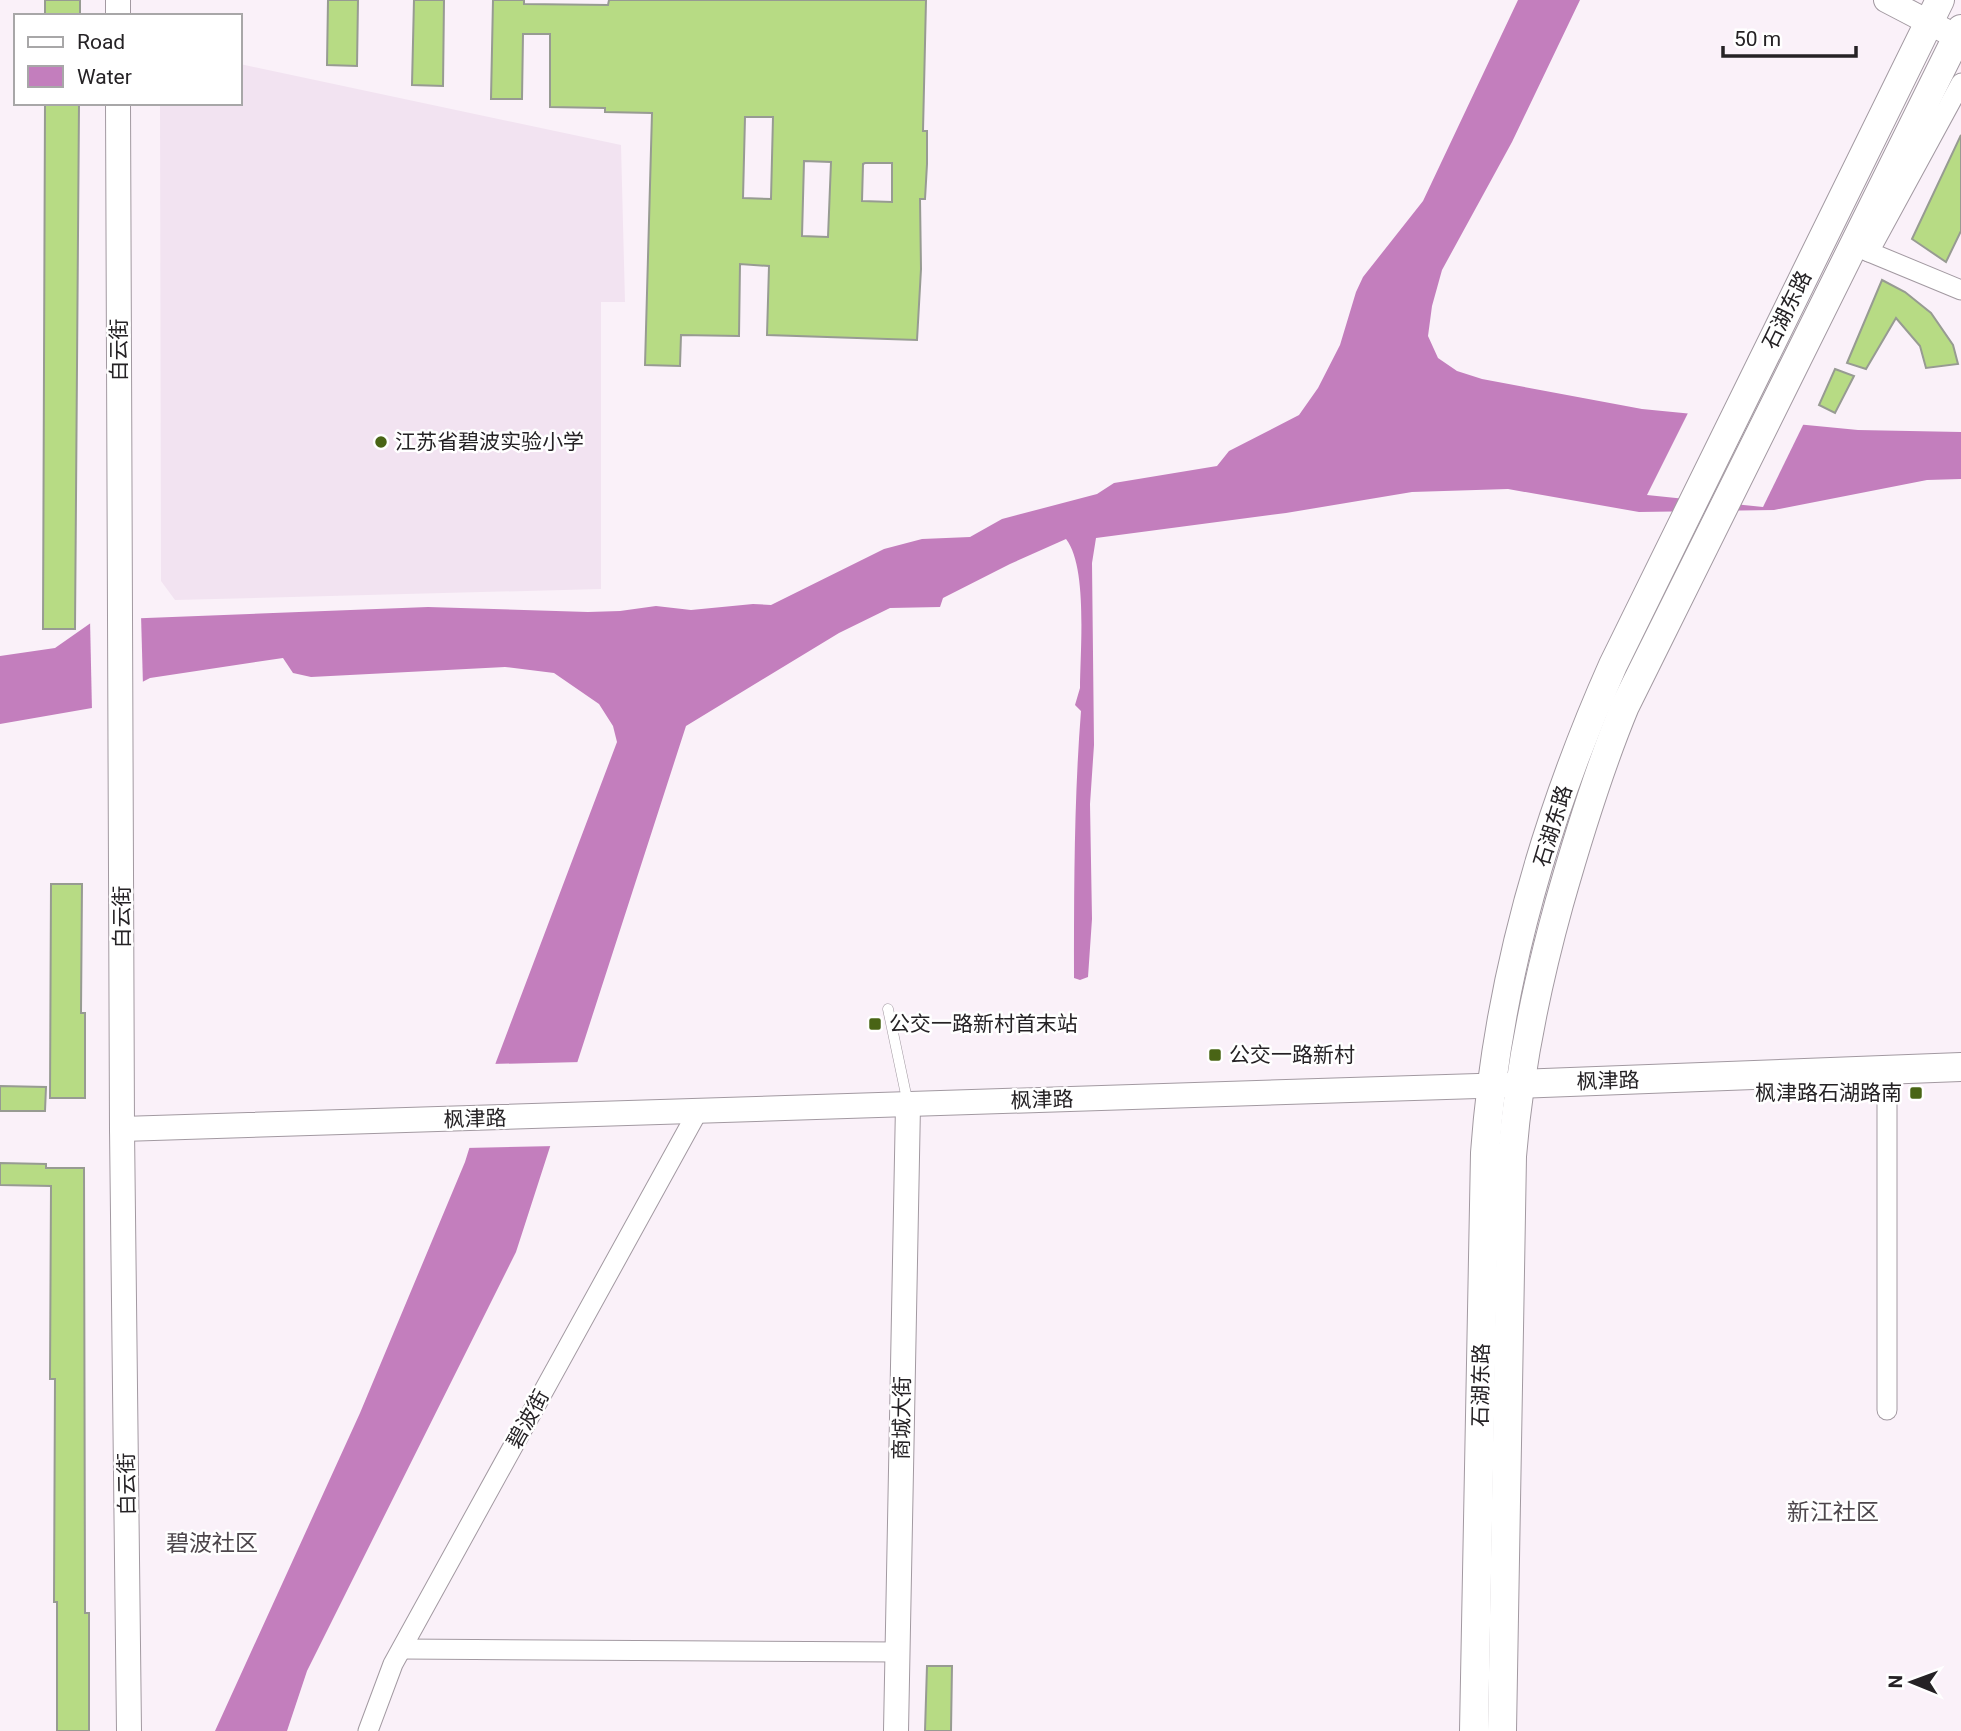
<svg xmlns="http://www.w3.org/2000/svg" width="1961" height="1731" font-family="Roboto,'Noto Sans SC',sans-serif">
<rect width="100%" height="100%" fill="#faf1f9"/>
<!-- built -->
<path fill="#f2e3f1" d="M240 64 621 145 625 302H601V589L175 600 161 581 160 103H240Z"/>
<!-- water -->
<path fill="#c37ebd" d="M1518 0H1580L1512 142 1442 270 1432 306 1428 336 1438 358 1457 371 1482 379 1642 409 1858 430 1961 432V479L1927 480 1774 510 1639 512 1508 489 1412 492 1286 513 1096 538 1092 563 1094 745 1090 804 1092 919 1088 977 1080 980 1074 978C1074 889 1074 799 1081 711L1075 705 1080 688C1080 652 1088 567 1066 539L1010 564 943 598 940 607 890 608 839 633 686 726 516 1252 307 1671 287 1731H215L360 1413 465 1162 496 1062 617 742 613 726 599 704 554 673 505 667 311 677 293 673 283 658 150 678 92 708 0 724V656L55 648 95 620 428 607 588 612 620 611 656 606 691 610 753 604 771 605 884 549 922 539 970 537 1002 519 1097 494 1114 483 1217 466 1229 451 1299 415 1318 388 1340 345 1356 292 1363 277 1423 201Z"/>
<!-- pier -->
<g fill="#faf1f9">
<path d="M1690 409 1805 421 1763 507 1647 495Z"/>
<path d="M141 615 143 686 92 711 90 619 94 616Z"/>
<path d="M582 1062 556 1146 465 1148 491 1064Z"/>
</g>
<!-- building -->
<g fill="#b7db84" stroke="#979b92" stroke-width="2" fill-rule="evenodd">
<rect x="45" y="0" width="35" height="16"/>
<path d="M328 0H358L357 66 327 65Z"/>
<path d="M414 0H444L443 86 412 85Z"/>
<path d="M493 0H524V4L608 5 609 0H926L923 131H927V164L925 199H920L921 269 917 340 767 335 769 266 740 264 739 336 681 335 680 366 645 365 652 113 605 112V108L550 107V34H523L522 99H491ZM745 117H773L771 199 743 198ZM804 161 831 162 828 237 802 236ZM865 163H892V202L862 201 863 164Z"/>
<path d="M45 103H79L75 629H43Z"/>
<path d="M1961 135V231L1946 262 1912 239Z"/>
<path d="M1882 280 1905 292 1931 313 1953 345 1958 364 1926 368 1920 346 1896 318 1866 369 1847 363Z"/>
<path d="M1835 369 1854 376 1835 413 1819 405Z"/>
<path d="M51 884H82L81 1013H85V1098H50Z"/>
<path d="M0 1086 46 1087 45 1111H0Z"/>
<path d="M0 1163 46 1164V1168H84L85 1613H89V1731H57V1602H54L55 1379H50L51 1186 0 1185Z"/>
<path d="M927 1666H952L951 1731H925Z"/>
</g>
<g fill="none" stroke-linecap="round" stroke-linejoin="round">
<defs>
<path id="service" d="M888 1009 908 1104"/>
<g id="minor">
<path d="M1857 247 1961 290"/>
<path d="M1869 252 1961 83"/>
<path d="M1887 1410V1069"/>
<path d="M402 1649 898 1652"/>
<path d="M368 1731 393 1664 698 1111"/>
</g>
<g id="tertiary">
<path d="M118 0V16"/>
<path d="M1886 0 1957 37"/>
<path d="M118 103 122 1129 129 1731"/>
<path d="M122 1129 1510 1085"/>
<path d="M896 1731 908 1105"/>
</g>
<g id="secondary">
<path d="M1520 1084 1961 1067"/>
<path d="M1474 1731 1485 1153C1497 985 1545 818 1613 665L1940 0"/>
<path d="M1502 1731 1512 1156C1519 1070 1536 987 1559 904 1578 837 1598 771 1625 706L1961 29"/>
</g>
</defs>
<!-- service casing -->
<use href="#service" stroke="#a299a1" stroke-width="11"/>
<!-- minor casing -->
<use href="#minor" stroke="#a299a1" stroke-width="21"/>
<!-- tertiary casing -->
<use href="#tertiary" stroke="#a299a1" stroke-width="26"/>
<!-- secondary casing -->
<use href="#secondary" stroke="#a299a1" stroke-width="30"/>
<!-- service -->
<use href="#service" stroke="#fff" stroke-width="10"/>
<!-- minor -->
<use href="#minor" stroke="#fff" stroke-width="19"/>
<!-- tertiary -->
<use href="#tertiary" stroke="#fff" stroke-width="24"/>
<!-- secondary -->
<use href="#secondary" stroke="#fff" stroke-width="28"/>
</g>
<!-- markers -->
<g fill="#496415" stroke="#fff" stroke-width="2.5">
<circle cx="381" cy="442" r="7"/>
<rect x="868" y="1017" width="14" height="14" rx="3.5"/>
<rect x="1208" y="1048" width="14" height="14" rx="3.5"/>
<rect x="1909" y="1086" width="14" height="14" rx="3.5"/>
</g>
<g text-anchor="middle" stroke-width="5" stroke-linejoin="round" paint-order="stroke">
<!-- street labels -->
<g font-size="21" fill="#252225" stroke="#fff">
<text transform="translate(1787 310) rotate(-64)" y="7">石湖东路</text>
<text transform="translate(119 350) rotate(-90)" y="7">白云街</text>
<text transform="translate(1553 826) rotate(-73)" y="7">石湖东路</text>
<text transform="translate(122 917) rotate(-90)" y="7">白云街</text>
<text transform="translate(1608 1081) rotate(-2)" y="7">枫津路</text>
<text transform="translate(1042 1100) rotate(-2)" y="7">枫津路</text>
<text transform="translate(475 1119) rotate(-2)" y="7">枫津路</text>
<text transform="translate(1481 1385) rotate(-89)" y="7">石湖东路</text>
<text transform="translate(902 1418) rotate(-89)" y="7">商城大街</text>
<text transform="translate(528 1419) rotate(-61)" y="7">碧波街</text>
<text transform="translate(127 1484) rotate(-91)" y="7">白云街</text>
</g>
<!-- poi labels -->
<g font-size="21" fill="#252225" stroke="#fff" text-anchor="start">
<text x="395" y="449">江苏省碧波实验小学</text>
<text x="889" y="1031">公交一路新村首末站</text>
<text x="1229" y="1062">公交一路新村</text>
<text x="1902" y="1100" text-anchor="end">枫津路石湖路南</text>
</g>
<!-- neighbourhood labels -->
<g font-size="23" fill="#4d464c" stroke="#fff">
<text x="1833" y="1520">新江社区</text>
<text x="212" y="1551">碧波社区</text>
</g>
</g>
<!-- legend -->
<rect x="14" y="14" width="228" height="91" fill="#ffffff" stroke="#a8a7a8" stroke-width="2"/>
<rect x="28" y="37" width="35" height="10" fill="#ffffff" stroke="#a8a7a8" stroke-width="2"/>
<text x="77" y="49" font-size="21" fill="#252225">Road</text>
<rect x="28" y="66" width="35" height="21" fill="#c37ebd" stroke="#a8a7a8" stroke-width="2"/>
<text x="77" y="84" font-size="21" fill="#252225">Water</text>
<!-- north arrow -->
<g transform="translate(1912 1682) rotate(271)" stroke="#ffffff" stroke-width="5" paint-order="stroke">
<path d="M0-5L12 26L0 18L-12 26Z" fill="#252225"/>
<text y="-10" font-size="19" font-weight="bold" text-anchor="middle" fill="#252225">N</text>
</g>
<!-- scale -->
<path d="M1723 46v10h133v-10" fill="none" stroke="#252225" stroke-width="3.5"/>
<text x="1734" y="46" font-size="21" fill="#252225" stroke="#ffffff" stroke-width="5" paint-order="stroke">50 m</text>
</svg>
